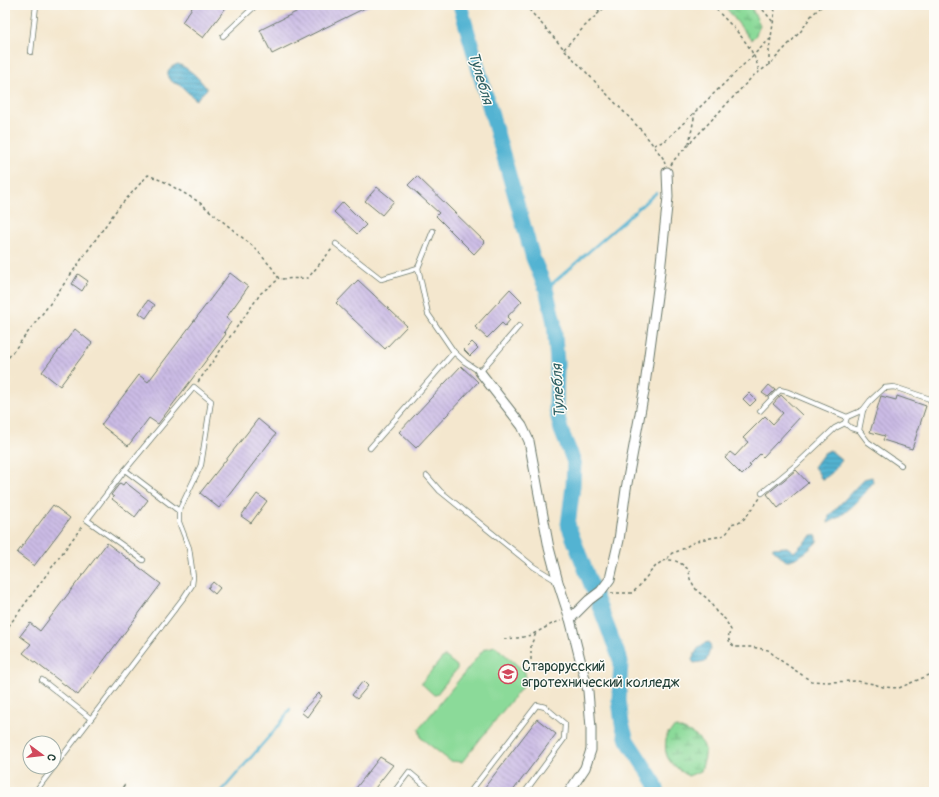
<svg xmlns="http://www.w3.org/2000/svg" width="939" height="797" font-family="Pangolin,sans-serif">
<defs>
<pattern id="wetland-marsh" width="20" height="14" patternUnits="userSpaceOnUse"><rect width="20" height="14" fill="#8bda99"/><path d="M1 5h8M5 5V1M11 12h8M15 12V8" fill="none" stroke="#71b27e"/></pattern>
<pattern id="water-rules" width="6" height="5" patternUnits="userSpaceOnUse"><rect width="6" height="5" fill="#53b3d2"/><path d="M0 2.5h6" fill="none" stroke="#4493ab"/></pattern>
<pattern id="building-back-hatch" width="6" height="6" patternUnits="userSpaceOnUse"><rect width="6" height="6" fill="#cbbbe5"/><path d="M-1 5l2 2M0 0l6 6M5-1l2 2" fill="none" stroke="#a499ba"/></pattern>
</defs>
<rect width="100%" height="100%" fill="#fdfcf7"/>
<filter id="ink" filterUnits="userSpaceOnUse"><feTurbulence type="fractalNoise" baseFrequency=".025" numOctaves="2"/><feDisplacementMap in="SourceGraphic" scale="8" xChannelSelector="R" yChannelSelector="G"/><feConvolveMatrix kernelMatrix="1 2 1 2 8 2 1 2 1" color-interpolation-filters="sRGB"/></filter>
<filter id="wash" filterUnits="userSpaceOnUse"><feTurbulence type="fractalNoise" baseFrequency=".012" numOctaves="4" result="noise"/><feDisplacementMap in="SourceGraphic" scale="16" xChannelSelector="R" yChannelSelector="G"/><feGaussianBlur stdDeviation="0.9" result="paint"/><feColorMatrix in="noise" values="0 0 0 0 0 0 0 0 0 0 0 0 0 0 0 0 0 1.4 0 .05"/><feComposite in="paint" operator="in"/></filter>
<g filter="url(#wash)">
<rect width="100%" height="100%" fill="#f4e7ce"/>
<!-- wetland -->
<g fill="url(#wetland-marsh)" stroke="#558c66">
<path d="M724 5H749L751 7 760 25 756 35 751 40Z"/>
<path d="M675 727C688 731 707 738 705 755 705 760 702 766 701 771L688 776C669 762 662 759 667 734Z"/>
</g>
<!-- pitch -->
<g fill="#8bda99" stroke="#558c66">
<path d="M495 646 525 672 526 682 462 762 450 761 421 738 419 729 484 649Z"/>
<path d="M443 657H446L457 666V669L436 695H434L422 684V682Z"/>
</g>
<!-- water -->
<g fill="url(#water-rules)" stroke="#397883">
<path d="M178 64C190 69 199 78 207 89L196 100 180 85 174 83 168 78C167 69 170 67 178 64Z"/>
<path d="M830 450 842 460C837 467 831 476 822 479L820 477 819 474 814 467 824 453Z"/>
<path d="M872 477 873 482C862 498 846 515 828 523L829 516 864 479Z"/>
<path d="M812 535 817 536V542C807 552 799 558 786 561L772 548 787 547 794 552Z"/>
<path d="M709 642 711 647 706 661 694 663 692 660C696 651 699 644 709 642Z"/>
</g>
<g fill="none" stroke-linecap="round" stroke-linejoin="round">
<!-- stream -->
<g stroke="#53b3d2" stroke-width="2.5">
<path d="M546 289 656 193"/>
<path d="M221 792 280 724 290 709"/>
</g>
<!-- river -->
<path stroke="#53b3d2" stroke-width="15" d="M460 5 533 258 546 289 554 322 557 363 556 409 561 430 574 462 573 486 568 525 621 662 619 700 622 724 627 740 655 783 658 792"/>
</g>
<g id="blocks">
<!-- building -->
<g fill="url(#building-back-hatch)">
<path d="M194 5H228L203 38 182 22Z"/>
<path d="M310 5H371L272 54 260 30Z"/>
<path d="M417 176 485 242 474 254 436 216 439 213 408 185Z"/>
<path d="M377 187 394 201 382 215 365 201Z"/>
<path d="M343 202 366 225 357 234 334 212Z"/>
<path d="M230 273 248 287 226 318 231 322 224 332 226 334 158 424 149 418 128 446 101 425 139 375 148 382Z"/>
<path d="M78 274 88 281 82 291 72 284Z"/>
<path d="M358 280 407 326 385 349 336 303Z"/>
<path d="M510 289 522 301 507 317 510 320 505 326 502 323 487 338 475 327Z"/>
<path d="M148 300 155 305 146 318 139 313Z"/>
<path d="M75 329 92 343 60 386 42 372Z"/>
<path d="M472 342 478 348 470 356 464 350Z"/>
<path d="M461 366 478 382 416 448 399 432Z"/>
<path d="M769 385 775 390 768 397 762 393Z"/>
<path d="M749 393 756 400 750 406 743 399Z"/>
<path d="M781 395 802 415 763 457 760 454 749 465 751 466 742 475 725 458 730 452 735 456 748 442 743 438 765 416 773 424 783 413 773 404Z"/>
<path d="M881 396 896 400 897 396 926 406 912 449 883 440 885 436 870 432Z"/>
<path d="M258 419 276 434 219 508 200 493Z"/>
<path d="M796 470 808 483 778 508 767 494Z"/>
<path d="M125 482 148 500 135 517 112 499 114 497 111 495 120 483 123 485Z"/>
<path d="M257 494 267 501 251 523 241 516Z"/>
<path d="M53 505 70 518 34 566 17 553Z"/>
<path d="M107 543 161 584 78 695 23 653 31 644 20 636 30 623 40 631Z"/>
<path d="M213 582 220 588 215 594 208 588Z"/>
<path d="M363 681 368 686 357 699 352 695Z"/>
<path d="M319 693 322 696 307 717 301 712Z"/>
<path d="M537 719 556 734 512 792H481Z"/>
<path d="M380 757 393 765 372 792H353Z"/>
</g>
</g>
</g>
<g filter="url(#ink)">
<use href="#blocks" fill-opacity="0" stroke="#6a786a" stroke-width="1"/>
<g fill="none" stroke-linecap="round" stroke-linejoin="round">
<defs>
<g id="lane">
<path d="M223 36 255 6 259 5"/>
<path d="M31 52 36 5"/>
<path d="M433 231 418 268 428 314 454 352 465 362 480 372 519 326"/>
<path d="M336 244 381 279 418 268"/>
<path d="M760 411 780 390 788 392 847 417"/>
<path d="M859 430 851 428 845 423 847 417 863 410"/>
<path d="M370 448 454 352"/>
<path d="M901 465 868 442 859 430 863 410 870 401 884 388 894 387 933 400"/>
<path d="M125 470 87 520 143 560"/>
<path d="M427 476 440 491 534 567 557 581"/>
<path d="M762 493 796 465 835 428 845 423"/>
<path d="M42 680 90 718"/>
<path d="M54 767 184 597 192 585 193 577 189 548 179 522V511L201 465 211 401 194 387 125 470 179 511"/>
<path d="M35 792 54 767"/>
<path d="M394 792 409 772 428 788"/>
<path d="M470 792 537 705 545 707 565 724 564 739 525 792"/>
</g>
<g id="street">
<path d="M480 372 522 426 529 441 549 548 558 582 570 619 588 691 591 728V750L585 768 569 792"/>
<path d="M933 400 934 401"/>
<path d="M570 619 589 600 601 591 610 579 619 540 626 489 644 392 659 281 668 197 667 172"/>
</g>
</defs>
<!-- lane casing -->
<use href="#lane" stroke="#6a786a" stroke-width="6"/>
<!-- street casing -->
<use href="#street" stroke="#6a786a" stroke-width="11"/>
<!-- path -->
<g stroke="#6a786a" stroke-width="1.5" stroke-dasharray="3 3" stroke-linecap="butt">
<path d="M525 5 564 49 643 132 663 158 665 164"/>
<path d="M594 5 600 12"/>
<path d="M712 5C730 25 754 44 759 72"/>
<path d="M759 5 773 22"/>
<path d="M564 49 585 26 607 5"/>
<path d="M769 65V50L775 11 772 5"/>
<path d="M689 144 695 113"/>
<path d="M654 145 665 141 770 39"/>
<path d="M671 165 674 160 753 76 769 65 801 31 811 16 823 5"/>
<path d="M5 362 49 305 118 208 148 175 165 182 199 202 255 248 273 269 279 279 308 278 332 249"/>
<path d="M198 382 261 293 279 279"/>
<path d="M667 559 672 553C684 550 687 545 697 541 706 538 716 538 724 535 728 533 730 528 731 524 734 523 738 523 741 522 744 520 758 501 760 498"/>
<path d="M611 593H632C651 577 660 543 689 570L690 579 697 591 708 599 717 613 725 619 731 630 728 637 730 643 735 647H752L768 650 780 660 811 681 826 682 856 681 874 684 883 687 899 688 934 673"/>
<path d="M5 631 83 525"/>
<path d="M504 639C516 638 525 638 535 633 544 629 551 623 561 621"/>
<path d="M531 660V645L536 633"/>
<path d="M119 792 125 784"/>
</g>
<!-- lane -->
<use href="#lane" stroke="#fff" stroke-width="4.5"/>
<!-- street -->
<use href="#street" stroke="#fff" stroke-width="9"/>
</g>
</g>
<!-- icons -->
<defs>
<symbol id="university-ring" viewBox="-11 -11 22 22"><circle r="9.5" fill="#fdfcf7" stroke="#d1495b" stroke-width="1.5"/><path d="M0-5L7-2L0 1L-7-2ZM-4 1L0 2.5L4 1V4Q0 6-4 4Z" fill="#d1495b"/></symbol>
</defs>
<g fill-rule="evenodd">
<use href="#university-ring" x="497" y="663" width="22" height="22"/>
</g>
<g text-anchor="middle" stroke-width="3" stroke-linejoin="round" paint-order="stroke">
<!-- poi labels -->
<g font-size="14" fill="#1f3d34" stroke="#fdfcf7" text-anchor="start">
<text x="522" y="671">Старорусский<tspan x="522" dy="16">агротехнический колледж</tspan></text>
</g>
<!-- water labels -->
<g font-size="15" font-style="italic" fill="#2f6063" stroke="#fdfcf7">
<text transform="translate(481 78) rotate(74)" y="5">Тулебля</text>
<text transform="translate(558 391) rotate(-93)" y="5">Тулебля</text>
</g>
</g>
<!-- margin -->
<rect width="939" height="797" fill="none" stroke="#fdfcf7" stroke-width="20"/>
<!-- north arrow -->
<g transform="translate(42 755) rotate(105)"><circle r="19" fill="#fdfcf7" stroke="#a4b0a9"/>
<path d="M0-3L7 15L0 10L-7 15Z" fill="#d1495b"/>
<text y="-6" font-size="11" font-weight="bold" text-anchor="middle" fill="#1f3d34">С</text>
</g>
</svg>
